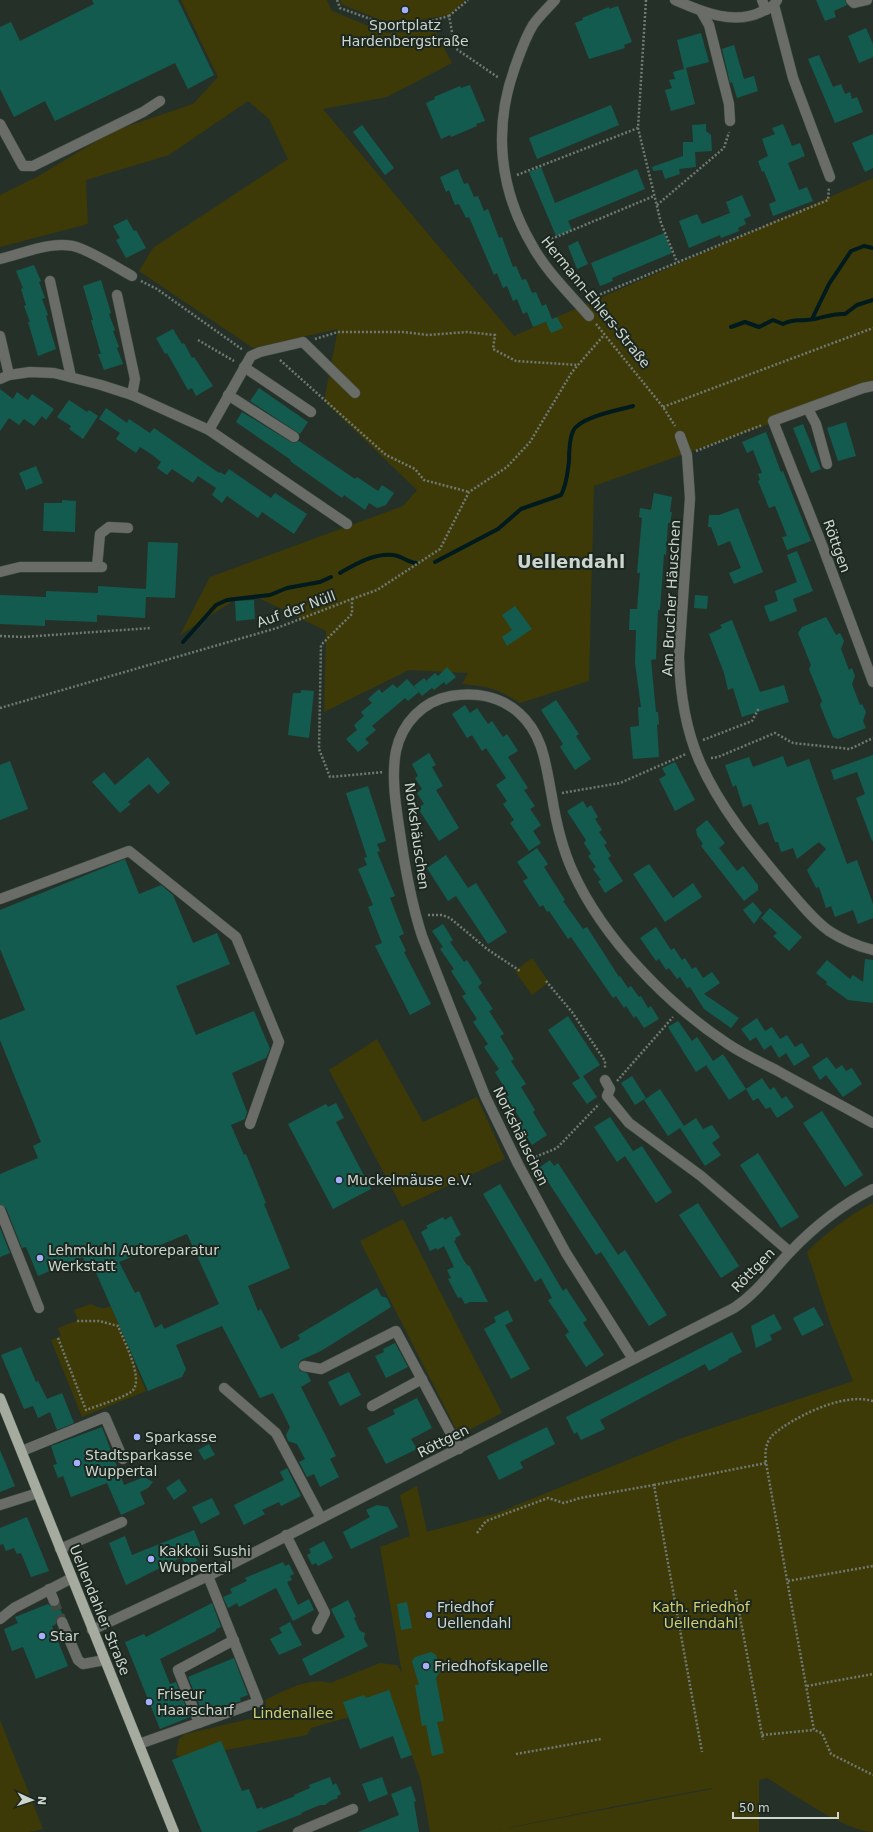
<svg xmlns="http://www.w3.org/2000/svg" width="873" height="1832" font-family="'DejaVu Sans',sans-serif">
<rect width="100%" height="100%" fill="#253128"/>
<!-- green -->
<g fill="#3d3a07" fill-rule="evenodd">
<path d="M181 0H327L332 11 386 33 435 31 452 63 387 97 323 109 514 336 873 178V387L594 486 589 681 520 703C499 689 487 686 462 684L468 673 409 670 324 712 326 631 259 598 233 601 180 635 210 577 403 506 417 490 324 401 338 329 253 348 139 271 153 248 288 159 269 119 248 101 169 155 86 180 88 224 0 247V195L37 177 113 131 193 104 218 77Z"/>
<path d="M340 0H466L449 15 416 21 388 23 341 4Z"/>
<path d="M532 958 549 982 532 995 515 971Z"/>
<path d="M377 1039 423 1122 477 1097 505 1159 402 1207 329 1070Z"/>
<path d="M873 1203V1832C847 1832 792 1793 767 1778L759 1780V1832H430L421 1781 394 1704 311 1728 307 1735 182 1758 176 1755 179 1739 185 1734 263 1716 266 1705 265 1700C284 1691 309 1676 330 1683L380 1663 397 1665 402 1673 380 1547 410 1536 400 1495 417 1486 427 1532 497 1513 682 1438 853 1381 831 1325 807 1252C827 1232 848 1216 873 1203ZM712 1788V1789L497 1830 616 1806Z"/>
<path d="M403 1219 502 1413 459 1435 360 1241Z"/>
<path d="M91 1304C99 1308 103 1310 111 1306L146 1391 82 1417 51 1340 61 1336 58 1328 78 1320 74 1310Z"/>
<path d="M0 1720 43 1829 29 1832H0Z"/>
</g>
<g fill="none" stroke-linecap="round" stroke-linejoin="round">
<!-- stream -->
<g stroke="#001a1d" stroke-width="4">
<path d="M812 319 829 284 851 251 864 246 873 248"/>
<path d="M731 327 745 322 759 327 773 320 783 324C793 319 797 321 807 320 821 319 831 313 845 314L857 305 873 300"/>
<path d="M435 562 498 529 521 509 561 495C567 484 567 474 569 462 569 452 569 440 573 431 579 417 619 410 633 406"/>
<path d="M340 573C356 564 374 553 393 555 402 556 407 562 416 563"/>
<path d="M183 642 216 605 227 600 270 595 287 588 320 582 331 577"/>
</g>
</g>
<!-- building -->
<g fill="#145b4f" fill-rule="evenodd">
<path d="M92 0H178L214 75 188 89 175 63 55 121 45 101 14 117 0 89V27L11 22 20 41 94 4Z"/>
<path d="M816 0H845L847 5 834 11 836 17 825 21Z"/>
<path d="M618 6 632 42 624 45 625 48 589 59 575 23 583 20 582 18 609 7V9Z"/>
<path d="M866 28 873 44V57L859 63 848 36Z"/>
<path d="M701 33 709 62 686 68 695 104 671 111 665 90 672 88 669 80 675 79 673 72 684 69 677 40Z"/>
<path d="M734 45 744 79 754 76 758 91 737 98 732 82 730 83 722 49Z"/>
<path d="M819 55 833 87 841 84 845 94 850 92 852 99 857 97 863 112 835 123 808 59Z"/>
<path d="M470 85 485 121 476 124 477 126 451 137 450 135 441 139 426 103 435 99 434 97 460 86 461 88Z"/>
<path d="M611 105 619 125 537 159 529 138Z"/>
<path d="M706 124V131L711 135 712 151 695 152 696 167 679 169 680 174 665 179 662 170 653 171 652 167 683 156V142H693L692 125Z"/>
<path d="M783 124 792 146 800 143 805 156 788 163 799 190 807 187 813 201 773 216 769 204 776 201 764 171 762 172 758 161 768 156 762 139 775 134 772 128Z"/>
<path d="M362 125 394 168 385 175 353 132Z"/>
<path d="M873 134V168L865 172 852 143Z"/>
<path d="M541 167 555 203 637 169 645 189 568 221 572 230 556 236 529 172Z"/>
<path d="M458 169 464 184 468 183 474 197 478 196 484 211 488 209 499 238 502 237 513 267 516 266 522 280 526 279 532 293 536 292 542 306 546 304 552 319 557 317 563 328 551 333 546 322 548 321 533 327 527 312 523 314 517 299 513 301 507 286 503 288 497 273 494 275 469 217 466 218 459 204 455 205 449 190 446 192 440 177Z"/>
<path d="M742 195 751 216 744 219 746 224 738 228 739 231 721 238 720 235 689 248 679 221 697 214 702 224 730 213 726 202Z"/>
<path d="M127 219 134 231 136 230 146 248 126 258 116 240 120 238 113 226Z"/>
<path d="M664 233 672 253 612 278 613 281 600 286 591 263Z"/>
<path d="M578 241 588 264 577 269 568 246Z"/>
<path d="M34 265 41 281 39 282 45 298 42 299 48 315 46 316 56 349 38 356 28 322H30L24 306 26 305 21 289 23 288 16 271Z"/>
<path d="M101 280 111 313 109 314 115 330 113 331 119 347 117 348 123 364 104 370 98 354H101L91 320H93L83 286Z"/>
<path d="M173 329 182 344 184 343 192 358 194 357 213 386 196 396 192 388 188 390 167 353 165 354 156 338Z"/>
<path d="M259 388 308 422 300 434 250 401Z"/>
<path d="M0 389 13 399 17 392 28 400 32 394 54 409 46 420 42 416 34 426 24 419 19 425 9 418 0 431Z"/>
<path d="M69 400 87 412 89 410 98 416 83 439 69 429 71 426 57 417Z"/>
<path d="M106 408 127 423 129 419 150 433 154 428 219 473 220 472 225 475 229 469 271 498 275 493 307 514 294 534 262 512 258 518 227 496 222 503 212 495 216 488 198 476 193 483 172 469 167 475 157 468 161 462 151 454 140 447 136 453 116 439 120 433 99 419Z"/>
<path d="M242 412 291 442 294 443 299 441 355 479 357 477 378 491 382 485 394 493 386 505 377 508 369 503 365 510 344 495 342 498 290 461 291 460 236 422Z"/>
<path d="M846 422 856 456 838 461 827 428Z"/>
<path d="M803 424 821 469 811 473 793 428Z"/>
<path d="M766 432 781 472 783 471 811 541 787 550 782 537 787 536 775 506 769 508 758 481 760 480 758 474 762 473 753 450 747 453 742 442Z"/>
<path d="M36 466 43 483 26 490 19 473Z"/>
<path d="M654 493 672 497 670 512H672L670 523H668L666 555 664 554 660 610H658L656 659 651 660 656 712H658L659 724 657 725 659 757 633 759 630 727 639 726 638 707H641L635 663 636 630H629L630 609H637L640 573H637L642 518 639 517 640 508 651 510Z"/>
<path d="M62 500 76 501 75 532 43 531 44 503H62Z"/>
<path d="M738 508 763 572 734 584 729 573 741 568 730 541 718 546 711 527H708L709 515H719Z"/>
<path d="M148 542 178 543 175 598 146 597 145 618 97 615V622L45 620V626L0 624V595L46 597V591L98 593V586L146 589Z"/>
<path d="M797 551 813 591 793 599 797 611 770 622 764 606 778 601 775 591 797 582 787 555Z"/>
<path d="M695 595 708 596 707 609 694 608Z"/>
<path d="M254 600 255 619 236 621 235 601Z"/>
<path d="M515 606 532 629 507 646 502 637 512 630 502 615Z"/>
<path d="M826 617 836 635 840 633 844 641 841 649 849 670 852 668 855 676 852 684 860 705 862 704 866 712 863 721 866 728 838 739 833 737 820 705 822 701 809 669 811 665 798 633 802 627Z"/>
<path d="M732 620 760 692 784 685 789 702 742 717 733 688 728 690 724 673 709 634 722 628 720 625Z"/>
<path d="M447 667 456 677 446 685 444 682 434 690 432 688 422 696 414 686 424 678 429 684 426 681 435 673 438 676Z"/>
<path d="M407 679 419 692 408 701 405 698 372 726 376 730 365 739 369 743 358 752 346 739 357 730 354 725 364 716 361 712 372 703 368 699 379 689 382 693 393 684 397 688Z"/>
<path d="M301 690 314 691 309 738 288 735 293 693H301Z"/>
<path d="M556 700 579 734 576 736 591 759 575 770 560 747 563 744 541 710Z"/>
<path d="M465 705 470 713 477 708 488 724 492 721 503 737 507 734 518 751 508 757 528 788 524 790 535 806 530 809 541 825 533 831 541 843 529 851 510 823 514 820 503 804 507 801 496 785 506 778 486 748 482 751 472 735 467 738 452 714Z"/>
<path d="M429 753 436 765 432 767 443 786 436 790 459 828 439 841 418 808 424 804 417 793 422 789 415 778 418 776 412 764Z"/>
<path d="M873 755V841H872L856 798 865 794 857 772 834 780 831 770Z"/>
<path d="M783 756 787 767 809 759 847 864 857 860 873 904V918L858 924 853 910 835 917 831 906 826 908 819 887 816 888 807 870 826 849 819 842 797 859 793 848 781 852 778 842H775L768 822 759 825 751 804 743 807 736 785 733 787 725 765 749 757 753 767Z"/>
<path d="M148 757 170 783 158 794 149 784 128 802 131 804 120 813 92 782 104 772 115 785Z"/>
<path d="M10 761 28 809 0 820V765Z"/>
<path d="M675 762 695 800 675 811 659 779 666 775 662 768Z"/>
<path d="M368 786 386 841 377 844 380 851 377 852 395 896 390 898 404 934 399 936 406 951 404 952 431 1004 410 1015 375 946 382 943 368 907 373 905 358 869 367 865 364 858 367 857 346 793Z"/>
<path d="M583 801 587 808 591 805 598 817 595 819 602 830 599 832 607 843 604 845 611 856 608 858 623 881 605 893 598 881 601 880 593 869 596 867 588 856 591 854 584 843 586 840 567 811Z"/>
<path d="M707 820 725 843 719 848 737 871 743 866 758 885V890L744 901 701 846 703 844 697 835 696 829Z"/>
<path d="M537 848 548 864 544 867 565 900 563 901 583 929 587 927 619 977 620 976 628 988 631 986 639 997 641 996 648 1008 651 1006 659 1019 644 1028 636 1016 634 1018 626 1006 624 1008 616 996 613 998 571 937 568 939 549 911 547 912 543 905 540 907 523 881 528 878 517 862Z"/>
<path d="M446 855 468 888 476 883 507 932 488 944 456 896 448 901 427 868Z"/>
<path d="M125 859 139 894 161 885 173 895 193 943 217 933 230 964 176 986 196 1035 254 1011 270 1049 266 1058 232 1073 247 1112 245 1119 231 1125 244 1155 246 1154 266 1203 264 1204 290 1268 248 1286 258 1311 261 1309 281 1349 300 1339 298 1335 377 1288 381 1296 387 1298 391 1307 321 1351 301 1360 298 1364 300 1371 307 1373 311 1381 301 1387 336 1456 330 1459 339 1477 320 1487 314 1474 307 1477 299 1462 305 1459 297 1444 288 1441 286 1435 290 1427 273 1393 260 1398 222 1326 176 1345 186 1369 182 1377 148 1391 94 1268 88 1271 83 1257 38 1276 26 1247 22 1248 6 1208 0 1204V1174L38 1158 33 1146 41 1142 0 1040V1020L25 1010 0 949V910ZM187 1234 219 1304 164 1329 162 1324 155 1328 139 1291 135 1293 119 1262Z"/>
<path d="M649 864 673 898 693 883 702 897 665 922 633 874Z"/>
<path d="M753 902 762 913 754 924 743 910Z"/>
<path d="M770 908 802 937 789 951 773 936 777 933 761 918Z"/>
<path d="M443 924 453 940 450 942 464 962 467 960 482 983 478 987 493 1009 489 1011 504 1034 500 1036 514 1059 511 1061 526 1084 521 1087 535 1110 533 1112 540 1124 547 1135 532 1145 517 1122 521 1120 506 1097 509 1095 495 1072 499 1069 484 1047 488 1044 473 1022 477 1019 462 996 466 994 451 971 454 969 440 949 443 947 432 931Z"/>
<path d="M656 927 671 950 674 948 682 960 685 958 692 969 696 967 703 978 712 972 720 983 704 994 739 1018 731 1028 704 1009 690 987 687 988 680 977 677 979 669 968 666 970 659 959 656 961 640 938Z"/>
<path d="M865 959 873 960V1003L848 1000 826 984 827 982 816 973 827 960 850 979 853 975 863 982Z"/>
<path d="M568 1016 600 1065 583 1076 597 1097 587 1104 572 1083 580 1078 548 1030Z"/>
<path d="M757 1018 765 1031 772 1027 780 1039 787 1035 795 1047 802 1043 810 1056 794 1066 786 1053 779 1058 771 1045 764 1050 756 1037 750 1041 741 1029Z"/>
<path d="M678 1021 692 1041 697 1037 713 1061 723 1054 746 1089 729 1100 706 1065 708 1064 696 1072 668 1027Z"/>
<path d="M827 1057 836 1069 842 1065 846 1071 852 1068 862 1084 843 1097 826 1075 820 1080 812 1067Z"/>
<path d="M632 1076 646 1098 635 1105 621 1083Z"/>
<path d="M762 1078 770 1090 774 1087 782 1099 786 1096 794 1107 777 1118 770 1107 766 1109 758 1098 753 1101 746 1089Z"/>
<path d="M660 1089 684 1126 696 1118 703 1129 712 1125 720 1137 712 1143 721 1155 705 1166 680 1128 668 1136 644 1100Z"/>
<path d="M336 1103 344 1118 336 1122 371 1189 333 1209 288 1124 326 1104 328 1107Z"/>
<path d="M822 1111 863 1175 845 1187 803 1123Z"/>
<path d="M610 1117 633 1151 630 1153 642 1146 672 1192 656 1203 625 1156 617 1162 594 1127Z"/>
<path d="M758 1153 799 1217 781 1228 740 1165Z"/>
<path d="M550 1160 554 1166 558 1163 618 1255 625 1250 667 1315 649 1326 601 1252 596 1255 539 1168Z"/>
<path d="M500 1184 563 1291 566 1288 587 1320 583 1323 604 1355 586 1367 565 1335 569 1332 548 1300 552 1298 541 1278 535 1282 483 1194Z"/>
<path d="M698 1203 739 1266 721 1278 679 1215Z"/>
<path d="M451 1216 461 1235 455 1238 456 1240 454 1241 464 1261 468 1266 469 1265 488 1302H470L465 1304 461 1297 458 1298 448 1279 451 1278 447 1270 454 1267 444 1246 437 1250 436 1248 430 1251 421 1232 428 1228 426 1226 443 1217 445 1220Z"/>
<path d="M0 1228 10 1253 0 1257Z"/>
<path d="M814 1307 824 1325 802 1336 793 1318Z"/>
<path d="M508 1310 513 1321 505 1325 530 1369 511 1379 484 1329 496 1322 494 1317Z"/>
<path d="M774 1314 782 1329 770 1335 772 1340 756 1348 751 1326Z"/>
<path d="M732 1332 742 1352 728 1359 729 1360 709 1371 705 1364 600 1420 605 1429 581 1440 577 1432 574 1434 566 1417Z"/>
<path d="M395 1343 408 1367 386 1378 375 1356 384 1352 383 1349Z"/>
<path d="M21 1347 36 1382 38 1381 47 1399 62 1393 74 1423 57 1430 50 1412 38 1418 33 1406 24 1409 1 1355Z"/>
<path d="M349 1372 361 1395 340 1406 328 1382Z"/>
<path d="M417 1398 432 1428 411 1439 417 1449 386 1464 367 1428 395 1414 393 1410Z"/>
<path d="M102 1427 124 1485 144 1477 153 1482 148 1488 140 1492 145 1504 121 1515 107 1483 71 1497 63 1476 58 1478 53 1465 57 1464 51 1446Z"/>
<path d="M547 1427 555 1444 520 1462 523 1468 499 1480 487 1456Z"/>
<path d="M209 1444 215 1455 204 1460 198 1450Z"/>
<path d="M0 1450 15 1486 0 1492Z"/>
<path d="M287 1468 301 1496 281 1506 279 1502 262 1510 265 1514 244 1525 234 1505 284 1480 280 1472Z"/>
<path d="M179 1479 187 1491 174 1500 166 1488Z"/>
<path d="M212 1498 220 1514 201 1524 192 1507Z"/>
<path d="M377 1505 388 1507 398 1527 351 1549 343 1532 370 1517 366 1510Z"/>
<path d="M27 1517 49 1571 31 1577 21 1553 17 1554 14 1548 6 1551 3 1544 0 1545V1528Z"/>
<path d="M194 1530 201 1547 193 1551 197 1561 186 1567 182 1557 126 1585 109 1543 125 1536 132 1555Z"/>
<path d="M324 1541 333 1558 318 1566 316 1563 312 1565 307 1555 311 1553 309 1549Z"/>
<path d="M283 1562 285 1566 289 1564 294 1574 290 1576 292 1580 287 1582 298 1605 309 1599 314 1610 293 1621 276 1588 239 1607 237 1603 228 1608 223 1597 232 1593 230 1589 247 1581 245 1578Z"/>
<path d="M348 1600 356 1617 354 1618 360 1631 365 1633 364 1639 368 1646 310 1676 302 1659 345 1637 331 1609Z"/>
<path d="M407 1602 412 1628 401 1630 397 1604Z"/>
<path d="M212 1603 221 1627 216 1629V1631L160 1659 170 1684 176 1682 190 1717 160 1729 125 1642 144 1634 146 1637Z"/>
<path d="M48 1604 53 1607 59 1605 63 1616 57 1618 56 1624 52 1626 68 1666 36 1679 23 1647 12 1651 4 1629 18 1623 15 1617Z"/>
<path d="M290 1622 302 1645 279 1655 270 1639 282 1633 279 1628Z"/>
<path d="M431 1652 436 1655 441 1670 436 1678 444 1721 437 1722 444 1753 432 1756 426 1725 422 1726 415 1685H419L412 1661 415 1657Z"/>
<path d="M234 1658 248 1695 240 1698 241 1701 224 1707 223 1705 203 1714 188 1677Z"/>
<path d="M389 1690 412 1755 401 1759 393 1736 360 1749 343 1702 364 1695 366 1698Z"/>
<path d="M221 1741 242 1791 249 1789 257 1809 262 1807 263 1809 295 1796 294 1795 310 1788 309 1785 330 1777 333 1785 336 1783 341 1794 337 1796 338 1798 330 1801 325 1805H320L301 1813 302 1814 256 1832H202L172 1760Z"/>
<path d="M382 1777 388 1794 369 1802 362 1784Z"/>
<path d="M411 1786 416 1801 414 1802 419 1832H358L399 1815 391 1794Z"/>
</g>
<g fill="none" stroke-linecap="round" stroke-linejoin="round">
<!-- minor-tunnel -->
<path stroke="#3e4a41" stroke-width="10" stroke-dasharray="10 5" stroke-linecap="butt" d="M54 1601 62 1622"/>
<defs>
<g id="minor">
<path d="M555 0C548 8 539 16 533 25 525 38 520 53 515 67 493 128 499 189 532 245 546 271 570 294 589 316"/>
<path d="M675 0C702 12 735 26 763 11 770 8 774 6 777 0"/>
<path d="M762 0 766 10"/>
<path d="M851 0 854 3 867 0"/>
<path d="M774 5 793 78 830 177"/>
<path d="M701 11 709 25 729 104 730 121"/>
<path d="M0 124 23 166H33L143 112 160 101"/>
<path d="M0 259C25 253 57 238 82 249 99 256 116 267 132 276"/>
<path d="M50 281 71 377"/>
<path d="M117 295 135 379 132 395"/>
<path d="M0 336 9 375"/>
<path d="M244 367 311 412"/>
<path d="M0 379 9 375 30 372 54 373 101 385 132 395 209 430 347 524"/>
<path d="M873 386 863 388 773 421 822 545 873 682"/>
<path d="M228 395 294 437"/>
<path d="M808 409 816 424 827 464"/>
<path d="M209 430 251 356 260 352 303 342 355 393"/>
<path d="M680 436 687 455 690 498 679 657C680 693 685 727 699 760 719 806 751 845 783 883 797 899 811 918 829 931 843 940 857 946 873 950"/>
<path d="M97 567 100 534 109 527 128 528"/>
<path d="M0 572 20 567H102"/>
<path d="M0 899 129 851 236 937 279 1042 250 1124"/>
<path d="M605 1080 610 1089 607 1096 629 1123 701 1176 790 1252"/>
<path d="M0 1210 39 1308"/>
<path d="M633 1359 566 1253 518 1164 485 1096 422 936C411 902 405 868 400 833 396 807 391 777 396 751 402 723 423 701 451 696 475 692 500 696 519 713 544 735 546 767 552 797 556 822 562 848 573 872 603 938 667 1004 728 1044 743 1054 760 1062 776 1070 808 1088 841 1105 873 1123"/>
<path d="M304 1366 321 1369 396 1331 459 1449"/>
<path d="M224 1388 276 1433 321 1518"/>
<path d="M372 1406 422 1379"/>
<path d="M22 1451 105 1417 123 1459"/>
<path d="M0 1505 38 1493"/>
<path d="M286 1535 325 1613 317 1629"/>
<path d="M60 1549 122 1522"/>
<path d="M49 1589 54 1601"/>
<path d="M0 1619 14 1608 72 1578"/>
<path d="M62 1622 78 1660 83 1664 105 1660"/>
<path d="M92 1630 208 1576 734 1308C757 1293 771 1272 790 1252 815 1226 841 1205 873 1189"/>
<path d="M199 1723 178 1670 234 1640"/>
<path d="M139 1744 258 1702 208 1576"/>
<path d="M298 1832 353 1809"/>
</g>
<path id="major" d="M0 1398 174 1832"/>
</defs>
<!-- minor casing -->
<use href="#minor" stroke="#434f46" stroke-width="11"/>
<!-- major casing -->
<use href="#major" stroke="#434f46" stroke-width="11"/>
<!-- path -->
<g stroke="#707a72" stroke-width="2.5" stroke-dasharray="2 2" stroke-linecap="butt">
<path d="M337 0 340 8 387 25H416L449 16 455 48 499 78"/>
<path d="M646 0 638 128 661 223 677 262"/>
<path d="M449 16 468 0"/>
<path d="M517 175 638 128"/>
<path d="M657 205 724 148 729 132"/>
<path d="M544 242 654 196"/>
<path d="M141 281 157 289 243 350"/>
<path d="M589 299 828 200 829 187"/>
<path d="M596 324 663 407 675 426"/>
<path d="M315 339 338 332H404L428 335 467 332 495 335 493 349 516 361 578 365"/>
<path d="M198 340 234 361"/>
<path d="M280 360 386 455 415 469 424 480 469 492"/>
<path d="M663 407 873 328"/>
<path d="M696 451 762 425"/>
<path d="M352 599 377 590 440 549 469 492 507 467 530 442 572 372 604 335"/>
<path d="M0 636 23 637 151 628"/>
<path d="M0 708 277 628 352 599V614L321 645 319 749 330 777 384 772"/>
<path d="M703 740 752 721 759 708"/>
<path d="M711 758 718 757 775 733 793 743 850 749 873 738"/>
<path d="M562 793 620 783 686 754"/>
<path d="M428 915H442L450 918 487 949 520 971"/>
<path d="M546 981 572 1012 605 1061V1069"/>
<path d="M617 1081 673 1017"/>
<path d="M528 1160 557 1148 599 1104"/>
<path d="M58 1338 86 1410C99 1405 120 1399 131 1392 146 1382 123 1339 118 1326L99 1321H76"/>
<path d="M873 1401C845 1393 806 1412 783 1427 779 1430 774 1433 771 1437 765 1445 765 1453 766 1463L814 1730 822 1733 831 1754 873 1775"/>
<path d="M654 1485 766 1463"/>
<path d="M477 1533 486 1521 548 1498 564 1503 580 1498 654 1485 702 1752"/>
<path d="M788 1581 873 1566"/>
<path d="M735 1590 763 1740"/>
<path d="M807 1686 873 1674"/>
<path d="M762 1735 814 1730"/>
<path d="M516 1754 601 1739"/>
</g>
<!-- minor -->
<use href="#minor" stroke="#6a6d67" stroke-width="10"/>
<!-- major -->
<use href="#major" stroke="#a5ac9f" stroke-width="10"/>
</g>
<!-- markers -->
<g fill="#a4b2fc" stroke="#1b271f" stroke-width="1.5">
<circle cx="405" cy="10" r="4"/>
<circle cx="339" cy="1180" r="4"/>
<circle cx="40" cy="1258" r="4"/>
<circle cx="137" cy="1437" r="4"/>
<circle cx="77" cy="1463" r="4"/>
<circle cx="151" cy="1559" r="4"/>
<circle cx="429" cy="1615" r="4"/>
<circle cx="42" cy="1636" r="4"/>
<circle cx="426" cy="1666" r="4"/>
<circle cx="149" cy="1702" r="4"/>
</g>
<g text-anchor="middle" stroke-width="4" stroke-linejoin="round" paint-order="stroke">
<!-- poi labels -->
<g font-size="14" fill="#cdd5cf" stroke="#1b271f" text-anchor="start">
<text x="405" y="30" text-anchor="middle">Sportplatz<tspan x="405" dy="16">Hardenbergstraße</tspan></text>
<text x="347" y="1185">Muckelmäuse e.V.</text>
<text x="48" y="1255">Lehmkuhl Autoreparatur<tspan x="48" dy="16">Werkstatt</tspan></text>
<text x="145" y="1442">Sparkasse</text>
<text x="85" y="1460">Stadtsparkasse<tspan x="85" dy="16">Wuppertal</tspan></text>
<text x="159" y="1556">Kakkoii Sushi<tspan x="159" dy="16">Wuppertal</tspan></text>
<text x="437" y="1612">Friedhof<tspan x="437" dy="16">Uellendahl</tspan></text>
<text x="50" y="1641">Star</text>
<text x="434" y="1671">Friedhofskapelle</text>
<text x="157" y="1699">Friseur<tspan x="157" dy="16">Haarscharf</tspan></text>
</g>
<!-- street labels -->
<g font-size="14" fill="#cdd5cf" stroke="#1b271f">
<text transform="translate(596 302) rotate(51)" y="5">Hermann-Ehlers-Straße</text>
<text transform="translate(837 546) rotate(70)" y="5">Röttgen</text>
<text transform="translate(671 598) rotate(-87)" y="5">Am Brucher Häuschen</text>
<text transform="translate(296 609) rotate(-20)" y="5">Auf der Nüll</text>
<text transform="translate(417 836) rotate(82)" y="5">Norkshäuschen</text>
<text transform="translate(521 1136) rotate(64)" y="5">Norkshäuschen</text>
<text transform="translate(753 1270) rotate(-46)" y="5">Röttgen</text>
<text transform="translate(443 1441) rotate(-27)" y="5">Röttgen</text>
<text transform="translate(100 1610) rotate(68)" y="5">Uellendahler Straße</text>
</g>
<!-- park labels -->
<g font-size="14" fill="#d3ce6e" stroke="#1b271f">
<text x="701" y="1612">Kath. Friedhof<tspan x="701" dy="16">Uellendahl</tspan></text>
<text x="293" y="1718">Lindenallee</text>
</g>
<!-- district labels -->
<g font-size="18" font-weight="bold" fill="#cdd5cf" stroke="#1b271f">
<text x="571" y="568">Uellendahl</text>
</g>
</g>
<!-- north arrow -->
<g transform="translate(32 1800) rotate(93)" stroke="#1b271f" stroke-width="3" paint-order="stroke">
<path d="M0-3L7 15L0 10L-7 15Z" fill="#cdd5cf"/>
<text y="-6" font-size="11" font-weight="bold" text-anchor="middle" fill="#cdd5cf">N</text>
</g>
<!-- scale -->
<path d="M733 1812v6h105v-6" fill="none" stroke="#cdd5cf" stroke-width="2"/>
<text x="739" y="1812" font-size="12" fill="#cdd5cf" stroke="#1b271f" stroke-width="3" paint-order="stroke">50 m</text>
</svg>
